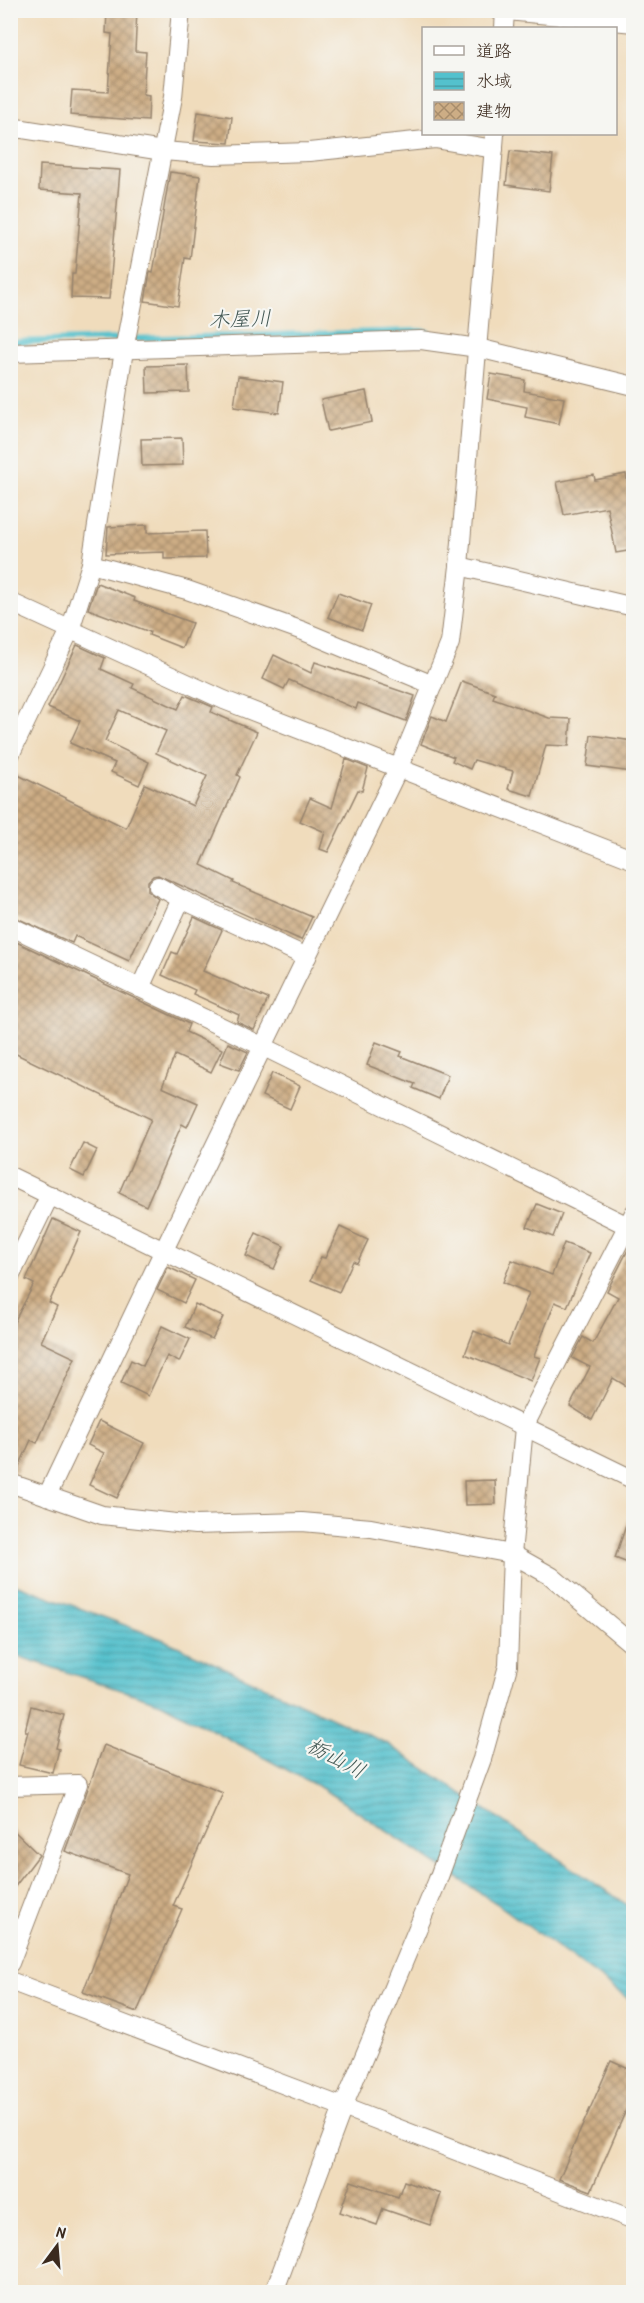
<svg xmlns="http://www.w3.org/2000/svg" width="644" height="2303" font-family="'Patrick Hand','Klee One',sans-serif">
<defs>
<pattern id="water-rules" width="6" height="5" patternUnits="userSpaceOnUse" patternTransform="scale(1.5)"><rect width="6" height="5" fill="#54c1cd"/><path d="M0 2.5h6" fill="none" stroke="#479da6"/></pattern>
<pattern id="building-cross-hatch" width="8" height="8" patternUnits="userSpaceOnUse" patternTransform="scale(1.5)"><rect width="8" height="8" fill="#cdad85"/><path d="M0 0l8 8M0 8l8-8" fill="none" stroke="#a88d6c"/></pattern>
</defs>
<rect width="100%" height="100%" fill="#f6f6f2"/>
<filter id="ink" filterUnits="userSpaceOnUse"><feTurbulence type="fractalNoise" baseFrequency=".0167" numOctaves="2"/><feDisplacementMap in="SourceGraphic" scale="12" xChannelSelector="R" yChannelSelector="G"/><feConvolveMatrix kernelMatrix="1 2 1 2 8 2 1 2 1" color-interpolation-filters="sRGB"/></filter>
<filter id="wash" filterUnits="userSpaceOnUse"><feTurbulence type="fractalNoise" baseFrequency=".008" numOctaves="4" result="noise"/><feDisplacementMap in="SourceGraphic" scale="24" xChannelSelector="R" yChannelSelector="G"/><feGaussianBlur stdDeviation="1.35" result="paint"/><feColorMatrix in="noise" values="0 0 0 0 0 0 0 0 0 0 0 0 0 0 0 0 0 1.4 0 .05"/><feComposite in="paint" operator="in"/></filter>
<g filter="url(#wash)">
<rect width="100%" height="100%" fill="#f0dcbc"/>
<!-- water -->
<path fill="url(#water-rules)" stroke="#487676" stroke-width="1.5" d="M10 1582 162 1639 388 1744 633 1909V2002L496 1903 323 1789 161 1703 11 1654Z"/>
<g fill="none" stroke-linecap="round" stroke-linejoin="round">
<!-- stream -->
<path stroke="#54c1cd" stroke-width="6" d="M10 342 418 331 427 332"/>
</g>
<g id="blocks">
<!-- building -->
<g fill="url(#building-cross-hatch)">
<path d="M107 10H137L135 51 146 52 143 95 149 96 148 121 70 115 72 90 108 92 112 34 106 33Z"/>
<path d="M198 112 232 117 229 143 194 141Z"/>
<path d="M510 151 553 156 549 191 506 185Z"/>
<path d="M40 165 120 170 109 299 71 298 72 274H75L82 193 39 190Z"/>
<path d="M170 172 200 176 190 259 185 258 178 306 145 301 150 272 153 273Z"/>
<path d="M188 365 189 392 147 393 146 366Z"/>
<path d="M491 374 525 380 524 391 564 398 559 424 525 417 527 407 487 399Z"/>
<path d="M238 376 283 382 279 413 234 407Z"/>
<path d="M366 391 372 422 328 431 321 400Z"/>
<path d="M182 438 183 465 142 466 141 439Z"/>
<path d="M626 474 632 509H630L633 528V550L616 553 607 507 564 515 557 482 594 475 595 480Z"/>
<path d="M147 525V533L205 531 206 558 164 559V552L106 554 108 527Z"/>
<path d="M97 583 135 598 134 601 192 623 182 648 149 635 150 632 88 609Z"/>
<path d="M338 593 371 605 362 630 328 617Z"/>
<path d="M77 645 105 658 101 669 134 684 132 688 178 709 185 695 213 707 211 712 257 732 237 775 240 777 201 865 234 881 233 883 312 917 301 940 158 875 153 876 148 881V891L158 899 129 961 75 936 72 943 10 915V771L126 828 145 784 193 806 207 776 156 753 166 731 119 710 105 741 149 762 139 785 111 772 115 763 70 743 80 721 48 707Z"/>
<path d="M274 655 311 673 315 662 415 696 406 721 358 703 356 709 289 680 284 689 263 679Z"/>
<path d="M462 681 495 693 493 698 549 718 571 719 569 746 546 745 532 796 508 789 513 771 474 760 470 769 452 761 454 757 421 744 432 716 446 722Z"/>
<path d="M591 735 633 741 632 772 587 766Z"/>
<path d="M346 759 368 768 362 791 358 790 328 852 320 849 325 832 300 821 310 798 332 808Z"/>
<path d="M194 917 222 930 203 971 268 999 254 1030 237 1022 239 1015 193 994 195 990 162 975 172 952 177 954Z"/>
<path d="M10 939 189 1024 186 1032 222 1049 211 1072 175 1055 162 1087 198 1103 187 1127 182 1124 146 1206 119 1193 151 1119 10 1051Z"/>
<path d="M376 1042 402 1052 400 1056 448 1075 439 1099 413 1088 415 1084 367 1065Z"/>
<path d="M228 1043 248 1052 239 1070 220 1063Z"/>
<path d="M272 1073 300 1086 290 1109 262 1096Z"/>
<path d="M83 1143 97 1150 84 1177 70 1170Z"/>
<path d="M537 1204 562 1214 553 1237 527 1227Z"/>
<path d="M53 1219 81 1232 49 1303 57 1307 41 1342 75 1358 37 1443 31 1440 16 1473 10 1472V1330L34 1284 26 1280Z"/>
<path d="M340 1227 368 1240 357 1263 353 1261 339 1292 311 1280 321 1257 325 1258Z"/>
<path d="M256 1233 284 1246 274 1269 246 1256Z"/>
<path d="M633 1240V1390L613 1378 592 1420 570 1406 590 1367 572 1358 583 1337 593 1343 618 1297 607 1291Z"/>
<path d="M564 1243 590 1253 567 1307 555 1302 534 1356 540 1358 531 1381 465 1354 474 1331 508 1345 529 1293 503 1282 512 1260 552 1275Z"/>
<path d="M168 1267 195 1280 184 1303 157 1290Z"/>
<path d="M195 1304 223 1317 212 1339 185 1327Z"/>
<path d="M162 1326 190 1339 179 1362 167 1356 148 1396 121 1383 131 1360 143 1366Z"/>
<path d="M99 1421 144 1443 117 1498 89 1485 104 1453 88 1445Z"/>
<path d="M495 1480 496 1504 465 1505 464 1481Z"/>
<path d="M631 1511 633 1512V1565L615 1558Z"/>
<path d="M31 1706 64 1715 56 1748 59 1749 53 1773 19 1765 28 1731H25Z"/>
<path d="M104 1745 223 1793 173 1906 182 1909 137 2012 83 1992 128 1874 65 1851Z"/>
<path d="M10 1827 39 1855 10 1893Z"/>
<path d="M611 2061 633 2071V2094L591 2191 559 2179Z"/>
<path d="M351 2181 398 2197 404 2181 441 2194 430 2225 383 2209 377 2225 340 2212Z"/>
</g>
</g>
</g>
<g filter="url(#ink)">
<use href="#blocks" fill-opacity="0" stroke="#96836d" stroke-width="1.5"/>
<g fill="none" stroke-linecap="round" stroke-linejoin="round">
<defs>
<g id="street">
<path d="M497 10 634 23"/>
<path d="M504 28 505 10"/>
<path d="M10 127 163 151 214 155 309 152 435 139 494 149"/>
<path d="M10 353 421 340 478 348 634 386"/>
<path d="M91 564 187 590 303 631 433 685"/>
<path d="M459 566 634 607"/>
<path d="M10 602 224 700 634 860"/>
<path d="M10 755 70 630 91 564 124 350 173 97 181 10"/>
<path d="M158 886 181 899 307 957"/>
<path d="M10 926 264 1047 634 1229"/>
<path d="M140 988 181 899"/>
<path d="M10 1176 634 1480"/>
<path d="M10 1277 50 1195"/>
<path d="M10 1483 102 1515 195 1525 302 1522 371 1528 512 1554 551 1576 634 1646"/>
<path d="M47 1496 164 1250 399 767 450 643 459 566 495 134"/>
<path d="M10 1786 78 1784 10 1963"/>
<path d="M10 1981 343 2107 634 2220"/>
<path d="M274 2292 343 2107 437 1882 482 1759 508 1666 512 1554 524 1427 634 1213"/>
</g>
</defs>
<!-- street casing -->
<use href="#street" stroke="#96836d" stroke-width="20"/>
<!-- street -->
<use href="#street" stroke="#fff" stroke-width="18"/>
</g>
</g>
<g text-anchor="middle" stroke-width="4.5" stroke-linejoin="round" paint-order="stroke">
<!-- water labels -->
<g font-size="21" font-style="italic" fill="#425753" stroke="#f6f6f2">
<text transform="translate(240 319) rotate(-2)" y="7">木屋川</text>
<text transform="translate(336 1758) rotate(28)" y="7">栃山川</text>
</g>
</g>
<!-- margin -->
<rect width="644" height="2303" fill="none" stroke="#f6f6f2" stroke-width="36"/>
<!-- legend -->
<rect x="422" y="27" width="195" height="108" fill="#f6f6f2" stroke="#aba49d" stroke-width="1.5"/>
<rect x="434" y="46" width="30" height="9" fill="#ffffff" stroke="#aba49d" stroke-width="1.5"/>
<text x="476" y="57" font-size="18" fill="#3b2a1e">道路</text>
<rect x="434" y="72" width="30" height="18" fill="url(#water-rules)" stroke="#aba49d" stroke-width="1.5"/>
<text x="476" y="87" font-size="18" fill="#3b2a1e">水域</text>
<rect x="434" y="102" width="30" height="18" fill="url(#building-cross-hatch)" stroke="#aba49d" stroke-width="1.5"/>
<text x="476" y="117" font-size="18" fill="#3b2a1e">建物</text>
<!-- north arrow -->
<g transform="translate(57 2246) rotate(16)" stroke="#f6f6f2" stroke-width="4.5" paint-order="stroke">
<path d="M0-4.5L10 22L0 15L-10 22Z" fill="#3b2a1e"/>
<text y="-9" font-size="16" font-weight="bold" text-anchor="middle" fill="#3b2a1e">N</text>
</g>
</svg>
